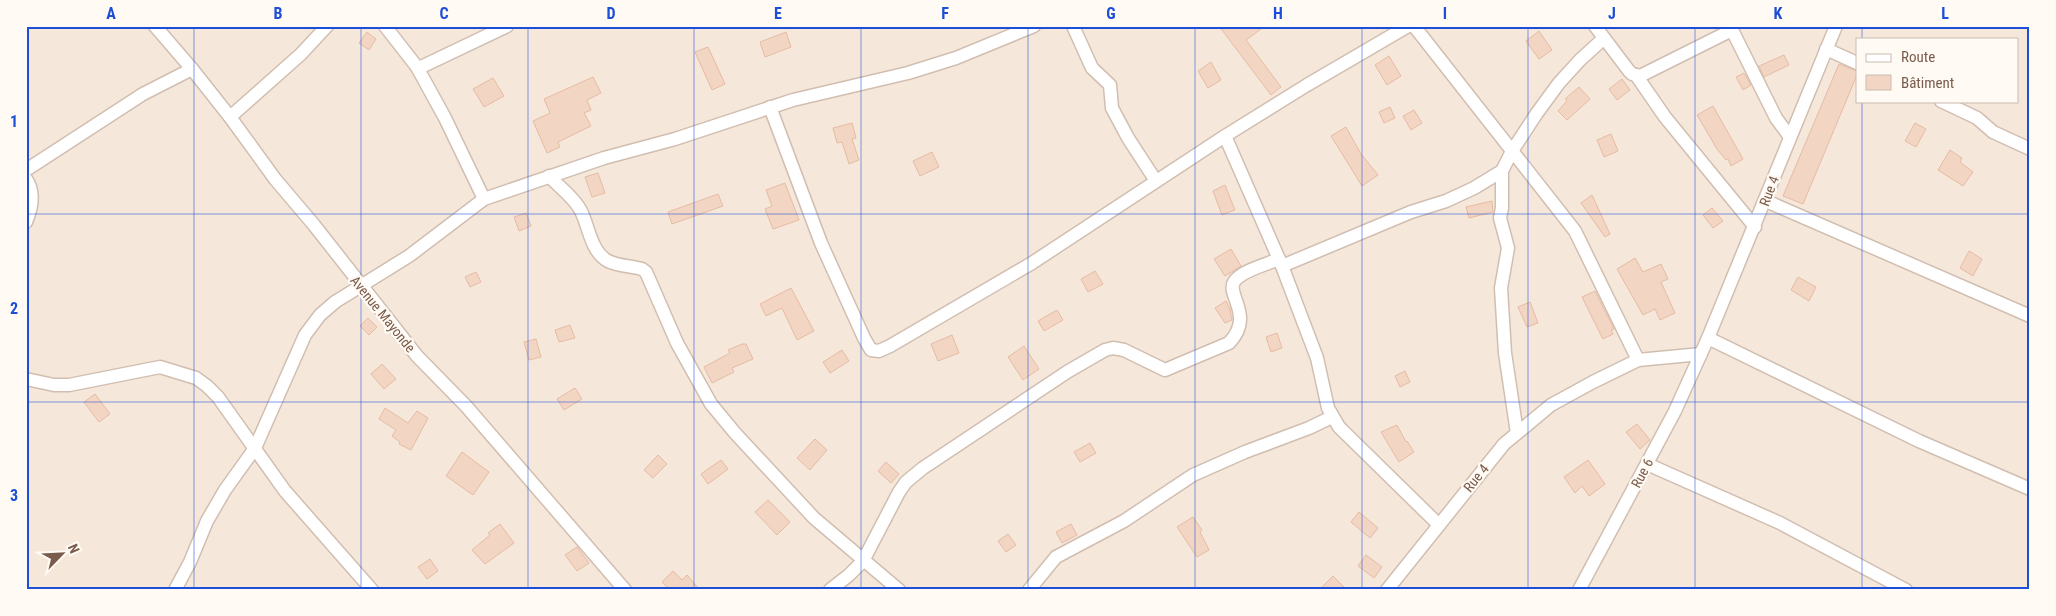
<svg xmlns="http://www.w3.org/2000/svg" width="2056" height="616" font-family="'Roboto Condensed',sans-serif">
<rect width="100%" height="100%" fill="#fdf6ec"/>
<!-- residential -->
<path fill="#f5e8da" fill-rule="evenodd" d="M26 26H2030V590H1856L1852 588 1850 590H26ZM1857 39H2017V101H1857Z"/>
<!-- building -->
<g fill="#f3d5c3" stroke="#e6bba3">
<path d="M1219 26H1265L1246 40 1281 87 1271 95Z"/>
<path d="M1539 31 1552 50 1539 59 1526 41Z"/>
<path d="M367 32 376 39 369 50 359 43Z"/>
<path d="M786 32 791 47 765 57 760 42Z"/>
<path d="M708 47 725 84 712 90 695 52Z"/>
<path d="M1784 55 1789 65 1764 77 1759 66Z"/>
<path d="M1389 56 1401 76 1387 85 1375 65Z"/>
<path d="M1211 62 1221 80 1208 88 1198 71Z"/>
<path d="M1839 64 1857 71V75L1803 204 1783 196Z"/>
<path d="M1744 73 1751 85 1743 90 1736 77Z"/>
<path d="M593 77 601 93 587 100 591 110 584 113 591 126 558 142 560 147 547 153 533 121 550 113 544 99Z"/>
<path d="M493 78 504 96 484 107 473 89Z"/>
<path d="M1622 79 1630 90 1617 100 1609 89Z"/>
<path d="M1579 87 1590 99 1567 120 1558 111 1567 101 1565 99Z"/>
<path d="M1713 106 1743 159 1731 166 1728 159 1726 160 1717 149 1697 115Z"/>
<path d="M1390 107 1395 118 1384 123 1379 112Z"/>
<path d="M1414 110 1422 123 1411 130 1403 116Z"/>
<path d="M852 123 856 138 852 139 859 160 849 164 842 142 837 143 833 128Z"/>
<path d="M1915 123 1926 129 1916 147 1905 141Z"/>
<path d="M1346 127 1361 154 1378 175 1362 186 1331 136Z"/>
<path d="M1611 134 1618 151 1604 157 1597 140Z"/>
<path d="M1950 150 1962 158 1960 162 1973 172 1963 186 1938 170Z"/>
<path d="M932 152 939 167 920 176 913 161Z"/>
<path d="M598 173 605 193 592 197 585 177Z"/>
<path d="M785 183 799 220 773 229 765 209 772 206 766 190Z"/>
<path d="M1225 185 1235 210 1222 215 1213 191Z"/>
<path d="M718 194 723 206 672 224 668 212Z"/>
<path d="M1592 195 1610 234 1605 237 1581 203Z"/>
<path d="M1492 201 1493 212 1469 218 1466 207Z"/>
<path d="M1712 208 1723 221 1713 228 1703 215Z"/>
<path d="M526 213 531 226 519 231 514 217Z"/>
<path d="M1231 249 1241 266 1225 276 1214 259Z"/>
<path d="M1969 251 1982 259 1973 276 1960 268Z"/>
<path d="M1635 258 1643 272 1661 264 1668 279 1661 282 1675 313 1660 320 1655 309 1643 315 1617 269Z"/>
<path d="M1095 271 1103 284 1088 292 1081 279Z"/>
<path d="M476 272 481 282 470 287 465 277Z"/>
<path d="M1798 277 1816 287 1809 301 1791 290Z"/>
<path d="M791 288 814 331 797 340 782 308 766 316 760 304Z"/>
<path d="M1595 291 1614 329 1611 330 1613 334 1603 339 1582 297Z"/>
<path d="M1226 301 1230 309 1232 320 1225 323 1215 308Z"/>
<path d="M1530 302 1538 323 1527 327 1518 307Z"/>
<path d="M1057 310 1063 320 1044 331 1038 321Z"/>
<path d="M368 318 377 327 369 335 360 326Z"/>
<path d="M570 325 575 338 559 342 555 330Z"/>
<path d="M1277 333 1282 348 1271 352 1266 337Z"/>
<path d="M952 335 959 353 938 361 931 344Z"/>
<path d="M536 339 541 357 529 360 524 342Z"/>
<path d="M742 344H746L753 359 732 368 734 372 712 383 704 367 730 353 728 350Z"/>
<path d="M1024 346 1039 369 1023 380 1008 357Z"/>
<path d="M842 350 849 361 830 373 823 362Z"/>
<path d="M382 364 396 379 384 389 371 374Z"/>
<path d="M1405 371 1410 382 1400 387 1395 376Z"/>
<path d="M575 388 582 399 564 410 557 399Z"/>
<path d="M95 394 110 414 99 422 84 402Z"/>
<path d="M385 408 408 423 417 411 428 418 411 450 399 444 400 442 392 436 396 430 379 419Z"/>
<path d="M1637 424 1650 440 1640 449 1626 432Z"/>
<path d="M1397 425 1406 442 1407 441 1414 452 1399 462 1381 432Z"/>
<path d="M815 439 827 450 810 470 797 458Z"/>
<path d="M1090 443 1096 453 1080 462 1074 452Z"/>
<path d="M462 452 489 472 473 495 446 476Z"/>
<path d="M658 455 667 464 653 478 644 470Z"/>
<path d="M721 460 728 469 708 484 701 474Z"/>
<path d="M1588 460 1605 484 1589 496 1582 486 1575 493 1564 477Z"/>
<path d="M886 462 899 474 891 483 878 471Z"/>
<path d="M768 500 790 522 777 535 755 512Z"/>
<path d="M1359 512 1378 528 1370 538 1351 522Z"/>
<path d="M1193 517 1202 530 1200 532 1209 550 1197 557 1177 527Z"/>
<path d="M500 524 514 543 485 564 472 550 490 535 488 533Z"/>
<path d="M1071 524 1077 535 1062 543 1056 532Z"/>
<path d="M1008 534 1016 545 1006 552 998 541Z"/>
<path d="M577 547 589 563 577 571 565 555Z"/>
<path d="M1366 555 1382 567 1374 578 1358 566Z"/>
<path d="M430 559 438 571 427 579 418 567Z"/>
<path d="M673 571 682 580 687 575 700 590H670L662 582Z"/>
<path d="M1333 576 1347 590H1319Z"/>
</g>
<g fill="none" stroke-linecap="round" stroke-linejoin="round">
<defs>
<g id="street">
<path d="M155 26 192 69 230 117 275 179 314 225 417 356 466 406 625 590"/>
<path d="M385 26 417 67 445 118 484 199"/>
<path d="M1073 26 1092 68 1110 85 1112 108 1128 138 1156 181"/>
<path d="M1414 26 1575 231 1638 360"/>
<path d="M1595 26 1629 71 1632 74 1640 76 1732 30"/>
<path d="M1730 26 1776 118 1790 137"/>
<path d="M1826 49 1857 63"/>
<path d="M417 67H421L507 26"/>
<path d="M1636 75 1665 117 1755 227"/>
<path d="M1941 101 1977 118 1993 132 2030 149"/>
<path d="M770 107 821 243 864 338 871 350 879 351 890 346 1032 263 1225 136 1307 85 1408 26"/>
<path d="M230 117 301 54 327 26"/>
<path d="M1225 136 1282 266 1317 358 1328 408 1339 427 1439 525"/>
<path d="M26 170 143 94 192 69"/>
<path d="M1502 171V208L1500 218 1508 248 1501 288 1505 353 1517 433"/>
<path d="M549 176C559 187 574 197 581 211 589 227 591 252 608 261 617 266 632 266 642 269L646 272 677 343 711 404 735 433 814 518 899 590"/>
<path d="M26 179C35 192 32 208 26 222"/>
<path d="M1766 201 2030 316"/>
<path d="M1282 266 1411 212 1446 201 1474 188 1502 171 1512 151 1537 113 1559 83 1580 60 1603 39"/>
<path d="M1708 338 1919 441 2030 489"/>
<path d="M26 379 54 385H69L160 367 196 378 207 386 218 397 285 491 372 590"/>
<path d="M1647 464 1780 523 1906 590"/>
<path d="M175 590 190 562 207 521 225 490 255 448 305 335 320 315 335 302 409 256 484 199 604 158 675 139 793 100 908 73 956 58 1034 26"/>
<path d="M830 590 849 575 863 561 899 492 906 482 923 468 1067 372 1105 350 1113 348 1124 350 1165 370 1229 343C1255 316 1226 295 1234 282 1240 271 1268 264 1279 259"/>
<path d="M1029 590 1056 557 1124 521 1193 475 1245 452 1309 428 1332 417"/>
<path d="M1387 590 1504 444 1551 405 1593 382 1638 360 1701 354"/>
<path d="M1579 590 1675 411 1708 338 1836 26"/>
</g>
</defs>
<!-- street casing -->
<use href="#street" stroke="#d1beb0" stroke-width="15"/>
<!-- street -->
<use href="#street" stroke="#fff" stroke-width="12"/>
</g>
<!-- grid -->
<path fill="none" stroke="#1d4ed8" stroke-width="1" stroke-opacity="0.55" d="M194 26V590M361 26V590M528 26V590M694 26V590M861 26V590M1028 26V590M1195 26V590M1362 26V590M1528 26V590M1695 26V590M1862 26V39M1862 101V590M26 214H2030M26 402H2030"/>
<g text-anchor="middle" stroke-width="4.5" stroke-linejoin="round" paint-order="stroke">
<!-- street labels -->
<g font-size="14" fill="#7a5c4d" stroke="#fffaf3">
<text transform="translate(1769 191) rotate(-69)" y="5">Rue 4</text>
<text transform="translate(383 314) rotate(51)" y="5">Avenue Mayonde</text>
<text transform="translate(1642 473) rotate(-62)" y="5">Rue 6</text>
<text transform="translate(1476 478) rotate(-51)" y="5">Rue 4</text>
</g>
</g>
<!-- border -->
<rect width="2056" height="616" fill="none" stroke="#fffaf3" stroke-width="55"/>
<!-- legend -->
<rect x="1856" y="38" width="162" height="65" fill="#fffaf3" stroke="#cabbb1"/>
<rect x="1866" y="54" width="25" height="8" fill="#ffffff" stroke="#cabbb1"/>
<text x="1901" y="62" font-size="15" fill="#7a5c4d">Route</text>
<rect x="1866" y="75" width="25" height="15" fill="#f3d5c3" stroke="#cabbb1"/>
<text x="1901" y="88" font-size="15" fill="#7a5c4d">Bâtiment</text>
<!-- north arrow -->
<g transform="translate(62 554) rotate(66)" stroke="#fffaf3" stroke-width="4" paint-order="stroke">
<path d="M0-4L9 19L0 12L-9 19Z" fill="#7a5c4d"/>
<text y="-8" font-size="14" font-weight="bold" text-anchor="middle" fill="#7a5c4d">N</text>
</g>
<rect x="28" y="28" width="2000" height="560" fill="none" stroke="#1d4ed8" stroke-width="2"/>
<g font-size="16" text-anchor="middle" font-weight="bold" fill="#1d4ed8">
<text x="111" y="19">A</text>
<text x="278" y="19">B</text>
<text x="444" y="19">C</text>
<text x="611" y="19">D</text>
<text x="778" y="19">E</text>
<text x="945" y="19">F</text>
<text x="1111" y="19">G</text>
<text x="1278" y="19">H</text>
<text x="1445" y="19">I</text>
<text x="1612" y="19">J</text>
<text x="1778" y="19">K</text>
<text x="1945" y="19">L</text>
<text x="14" y="127">1</text>
<text x="14" y="314">2</text>
<text x="14" y="501">3</text>
</g>
</svg>
